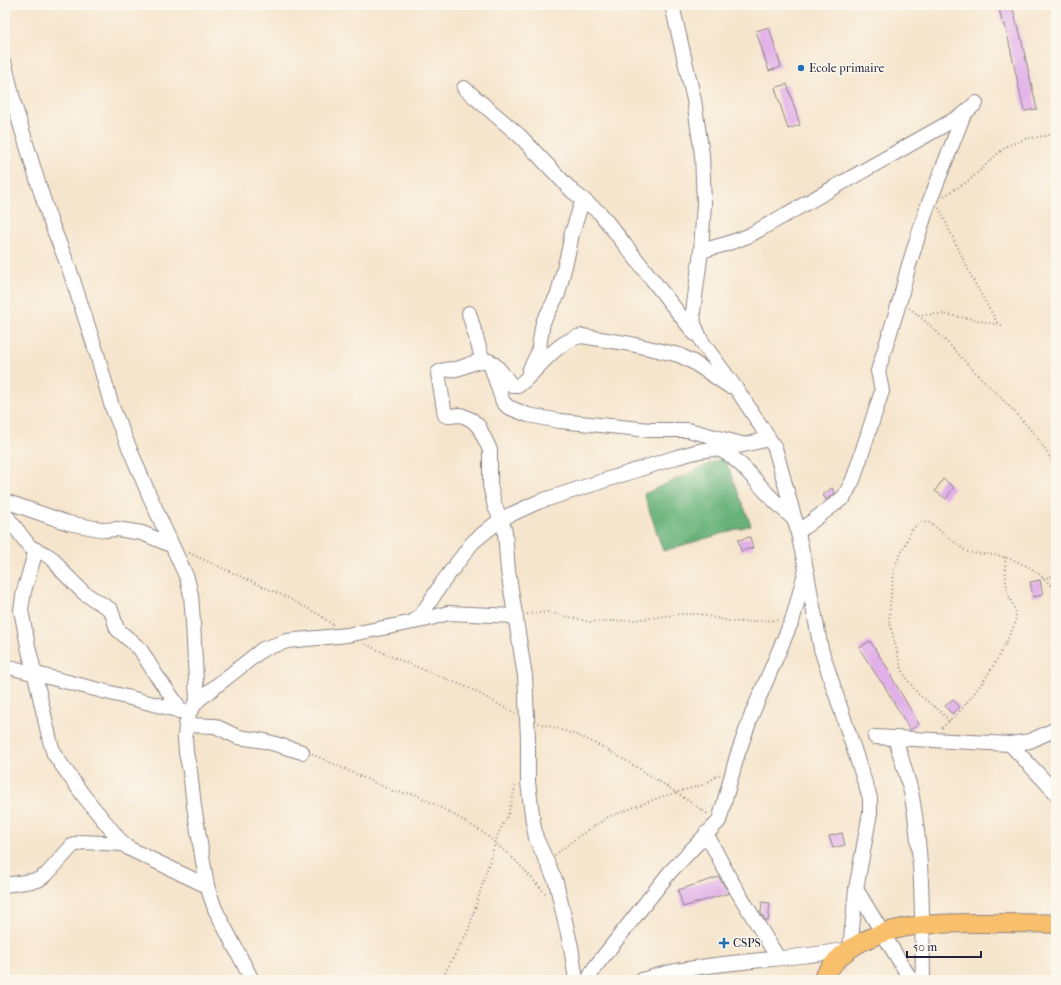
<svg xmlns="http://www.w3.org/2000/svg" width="1061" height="985" font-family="'IM FELL French Canon',serif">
<rect width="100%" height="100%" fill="#fbf7ec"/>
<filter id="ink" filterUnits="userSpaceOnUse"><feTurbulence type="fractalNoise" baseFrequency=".025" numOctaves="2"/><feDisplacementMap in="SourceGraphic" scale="8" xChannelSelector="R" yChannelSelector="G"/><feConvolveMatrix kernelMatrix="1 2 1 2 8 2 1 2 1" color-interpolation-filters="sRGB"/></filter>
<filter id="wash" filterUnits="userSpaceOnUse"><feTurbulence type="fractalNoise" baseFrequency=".012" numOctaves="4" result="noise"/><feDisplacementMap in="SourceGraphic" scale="16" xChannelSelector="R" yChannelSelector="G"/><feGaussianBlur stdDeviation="0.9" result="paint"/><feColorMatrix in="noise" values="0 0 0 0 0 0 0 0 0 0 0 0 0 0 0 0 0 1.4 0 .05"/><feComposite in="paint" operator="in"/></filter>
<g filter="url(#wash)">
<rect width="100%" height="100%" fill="#f6e5cd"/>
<!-- forest -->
<path fill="#68b27a" stroke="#456a5a" d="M724 457 751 525 663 551 644 494Z"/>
<g id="blocks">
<!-- building -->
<g fill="#e1afe9">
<path d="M998 5H1012L1017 25H1018L1037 109 1024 111 1005 24 1003 25Z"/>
<path d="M769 27 781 67 769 71 756 31Z"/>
<path d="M787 84 800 125 788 129 775 88Z"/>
<path d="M943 479 954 487 946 499 935 491Z"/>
<path d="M832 488 835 493 826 500 823 495Z"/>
<path d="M750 537 753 548 741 551 738 540Z"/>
<path d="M1040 580 1043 595 1033 597 1030 582Z"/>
<path d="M870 641 892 675 891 676 919 724 910 730 882 682H881L859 648Z"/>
<path d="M953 699 960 707 952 714 945 706Z"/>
<path d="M842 833 845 845 833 848 829 836Z"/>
<path d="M719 877 729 893 683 907 678 890Z"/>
<path d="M762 902 770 903 768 921 765 920 761 913Z"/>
</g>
</g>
</g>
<g filter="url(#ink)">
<use href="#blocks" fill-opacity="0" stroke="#8c8484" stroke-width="1"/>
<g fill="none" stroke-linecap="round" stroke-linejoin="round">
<defs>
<g id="minor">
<path d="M5 65 15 107 40 189 50 220 69 268 97 354 112 407 150 497 187 578 191 595 193 622 197 701 189 713 186 725 185 737 186 753 190 771 194 806 207 886 215 909 252 980"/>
<path d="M464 88 520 136 572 191 600 213 695 334"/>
<path d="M701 251 726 244 748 236 964 114 976 103"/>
<path d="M469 313 483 361"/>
<path d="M490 363 503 402 508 407 528 415 560 421 650 430H688L742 444"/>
<path d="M529 371 538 353 543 322 558 294 569 249 572 233 583 199"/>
<path d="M721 450C740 460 752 477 766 492 775 502 785 511 795 520"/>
<path d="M5 501 68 523 105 530 117 529 142 533 171 545"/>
<path d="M5 514 30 547 45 554 53 559 63 572 84 593 111 610 117 629 140 649 156 675 177 704 178 711"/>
<path d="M798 532 844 497 853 480 882 391 878 371 900 300 908 268 927 208 964 114"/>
<path d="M36 550 24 591 21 610 28 646 35 675 50 741 54 754 83 795 123 844 130 849 207 886"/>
<path d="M413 622 422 614 442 583 473 542 501 519 538 502 677 457 699 451 712 449 721 450 769 439"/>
<path d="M5 666 185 712"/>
<path d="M197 701 263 649 287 641 347 635 424 620 448 613 516 616"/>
<path d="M186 725 215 726 238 737 265 741 302 752"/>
<path d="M875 737 1010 744 1030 741 1056 729"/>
<path d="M895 738C901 758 908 777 912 797 923 857 922 919 923 980"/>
<path d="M1010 744 1056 793"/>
<path d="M706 833 730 879 778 958"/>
<path d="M5 885 38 880 47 874 72 846 82 842 123 844"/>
<path d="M856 889 911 980"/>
<path d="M576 980 571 947 556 882 536 838 533 822 528 782V739L525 676 508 571 505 532 501 519 495 507 490 485V450L479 427 472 420 461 415 448 416 445 415 438 373C444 368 450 370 456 369 465 367 481 358 489 361 496 363 507 380 512 386H518C539 370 555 341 582 336L631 344 679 355 693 362 729 386"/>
<path d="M588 980 595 967 670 872 719 821 737 756 752 714 793 618 805 573"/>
<path d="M642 980C652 977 662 974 671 972 730 960 791 960 850 949L856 889 870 813V798L821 649 806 569 795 520 775 448 740 394 702 342 694 324 693 312 701 251 704 203 702 155 694 100 672 5"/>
</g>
<path id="major" d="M822 980C829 968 838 957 850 949 889 922 941 923 986 923 1009 923 1033 923 1056 924"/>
</defs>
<!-- minor casing -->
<use href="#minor" stroke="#8c8484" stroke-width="16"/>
<!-- major casing -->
<use href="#major" stroke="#8c8484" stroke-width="20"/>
<!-- path -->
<g stroke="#8c8484" stroke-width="2" stroke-dasharray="1 3" stroke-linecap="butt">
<path d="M944 196 970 180 994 157 1007 146 1025 139 1056 134"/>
<path d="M939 208 973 280 998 324"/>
<path d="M909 308C935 327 956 352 978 375 1006 404 1039 432 1056 469"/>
<path d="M918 315 942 314 972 319 1004 326"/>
<path d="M189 553 290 599 320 615 333 625"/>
<path d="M1043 579 1056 575"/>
<path d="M527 614 548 612 590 622 634 620 681 614H699L733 622 780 620"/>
<path d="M366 644 390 656 471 689 516 714"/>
<path d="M949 721 940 711 918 694 905 676 900 664 889 620 890 605 894 568 911 532 914 527 922 522 930 523 966 551C975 555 984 553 994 555 1007 557 1021 562 1032 569 1041 575 1048 583 1056 590"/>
<path d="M538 723C556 728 574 733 590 741 632 762 671 789 709 815"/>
<path d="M942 728 962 709 985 679 998 658 1015 624 1016 617 1015 610 1008 593 1006 581 1005 557"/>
<path d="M312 754 395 792 415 794 449 812 484 833 516 861 546 894"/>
<path d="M555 855 579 836 608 817 661 797 705 784 720 774"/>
<path d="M441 980 468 931 498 834 508 815 516 784"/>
</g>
<!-- minor -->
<use href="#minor" stroke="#fff" stroke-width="14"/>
<!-- major -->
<use href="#major" stroke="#f8bf6c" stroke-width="18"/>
</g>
</g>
<!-- markers -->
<g fill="#1f6fb2" stroke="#fbf7ec" stroke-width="1.5">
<circle cx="801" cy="68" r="4"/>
<path d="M722 937h4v4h4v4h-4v4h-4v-4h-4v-4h4z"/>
</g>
<g text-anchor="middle" stroke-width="3" stroke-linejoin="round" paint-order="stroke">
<!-- poi labels -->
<g font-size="12" fill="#22223b" stroke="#fbf7ec" text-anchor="start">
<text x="809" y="72">Ecole primaire</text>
<text x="733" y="947">CSPS</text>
</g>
</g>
<!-- margin -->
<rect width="1061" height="985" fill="none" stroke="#fbf7ec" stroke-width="20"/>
<!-- scale -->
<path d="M907 951v6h74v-6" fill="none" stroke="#22223b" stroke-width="2"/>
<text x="913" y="951" font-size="12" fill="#22223b" stroke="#fbf7ec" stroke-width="3" paint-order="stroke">50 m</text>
</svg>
